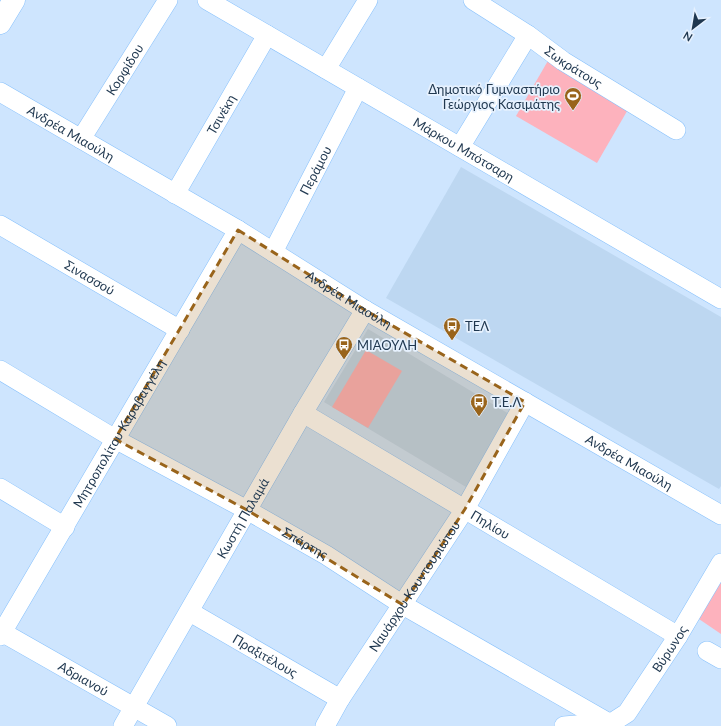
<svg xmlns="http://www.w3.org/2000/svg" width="721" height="726" font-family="Lato,sans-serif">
<rect width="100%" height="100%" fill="#cee5fe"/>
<!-- built -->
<g fill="#bdd7f1">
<path d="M461 167 721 317V486L719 489 386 298Z"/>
<path d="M368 329 509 414 466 487 324 402Z"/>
</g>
<!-- park -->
<g fill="#fdb2bd">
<path d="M549 59 630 106 597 163 516 116Z"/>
<path d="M366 350 402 371 368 428 332 407Z"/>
<path d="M721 582V634L699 619Z"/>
</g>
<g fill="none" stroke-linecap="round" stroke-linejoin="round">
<defs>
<g id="minor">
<path id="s1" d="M207 0 721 299"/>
<path id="s2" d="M473 0 528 35 563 61 676 130"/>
<path d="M326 69 368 0"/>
<path id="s3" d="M0 92 238 230 365 310 721 515"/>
<path id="s4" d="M81 139 168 0"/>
<path d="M460 147 528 35"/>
<path id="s5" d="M175 194 267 35"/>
<path id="s6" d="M0 225 180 330"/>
<path id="s7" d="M273 252 358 88"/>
<path id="s8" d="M0 370 115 439 247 510 326 555 403 605 607 722"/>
<path id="s9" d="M303 413 678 636"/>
<path d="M0 488 65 527"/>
<path id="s10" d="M190 612 340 699"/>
<path id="s11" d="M0 631 167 726"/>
<path id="s12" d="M0 636 238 230"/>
<path d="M707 651 721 659"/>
<path id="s13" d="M123 726 303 413 365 310"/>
<path id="s14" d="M325 726 340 699 465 509 525 402"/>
<path id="s15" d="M564 726 613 722 627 713 678 636 721 563"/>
</g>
<path id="tertiary" d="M0 23 14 0"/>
</defs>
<!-- minor casing -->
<use href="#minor" stroke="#86c0fc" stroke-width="20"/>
<!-- tertiary casing -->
<use href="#tertiary" stroke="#86c0fc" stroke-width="23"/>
<!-- minor -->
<use href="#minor" stroke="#fff" stroke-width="19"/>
<!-- tertiary -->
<use href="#tertiary" stroke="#fff" stroke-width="22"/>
</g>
<!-- marked area -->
<path fill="#99641b" fill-opacity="0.2" stroke="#99641b" stroke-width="3" stroke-dasharray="8 5" stroke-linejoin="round" d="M238 230 365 310 525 402 465 509 403 605 247 510 115 439Z"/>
<!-- icons -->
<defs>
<symbol id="stadium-pin" viewBox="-11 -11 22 30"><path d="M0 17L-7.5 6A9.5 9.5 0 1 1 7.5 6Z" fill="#99641b" stroke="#e6f1fe"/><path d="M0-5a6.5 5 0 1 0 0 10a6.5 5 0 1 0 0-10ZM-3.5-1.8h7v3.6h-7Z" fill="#fff"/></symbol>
<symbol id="bus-pin" viewBox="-11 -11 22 30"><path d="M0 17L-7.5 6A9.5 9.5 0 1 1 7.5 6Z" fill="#99641b" stroke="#e6f1fe"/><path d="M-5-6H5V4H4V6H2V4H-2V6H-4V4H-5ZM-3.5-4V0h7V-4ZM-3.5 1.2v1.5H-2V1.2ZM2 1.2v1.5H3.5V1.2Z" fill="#fff"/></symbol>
</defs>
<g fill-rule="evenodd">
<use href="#stadium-pin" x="563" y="86" width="20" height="27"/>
<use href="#bus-pin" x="442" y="316" width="20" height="27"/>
<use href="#bus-pin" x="334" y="335" width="20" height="27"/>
<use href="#bus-pin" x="469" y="392" width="20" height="27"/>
</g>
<g text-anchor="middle" stroke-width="3.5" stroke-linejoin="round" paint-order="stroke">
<!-- street labels -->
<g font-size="13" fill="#1f374f" stroke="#e6f1fe">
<text dy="5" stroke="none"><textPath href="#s2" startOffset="121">Σωκράτους</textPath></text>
<text dy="5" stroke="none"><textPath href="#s4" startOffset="82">Κορφίδου</textPath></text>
<text dy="5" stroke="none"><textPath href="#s5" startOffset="92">Τσινέκη</textPath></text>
<text dy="5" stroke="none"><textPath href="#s3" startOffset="82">Ανδρέα Μιαούλη</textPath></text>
<text dy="5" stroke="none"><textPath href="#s1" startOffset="297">Μάρκου Μπότσαρη</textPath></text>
<text dy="5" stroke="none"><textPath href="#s7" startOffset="92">Περάμου</textPath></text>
<text dy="5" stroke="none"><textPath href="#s6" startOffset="104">Σινασσού</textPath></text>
<text dy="5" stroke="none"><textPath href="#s3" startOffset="406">Ανδρέα Μιαούλη</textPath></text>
<text dy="5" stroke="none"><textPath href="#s12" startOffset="235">Μητροπολίτου Καραβαγγέλη</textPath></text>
<text dy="5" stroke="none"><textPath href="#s3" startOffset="730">Ανδρέα Μιαούλη</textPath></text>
<text dy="5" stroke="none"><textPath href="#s13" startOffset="240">Κωστή Παλαμά</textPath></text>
<text dy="5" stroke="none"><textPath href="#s9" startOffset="218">Πηλίου</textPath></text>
<text dy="5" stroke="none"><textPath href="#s8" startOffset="351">Σπάρτης</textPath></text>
<text dy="5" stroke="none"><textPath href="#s14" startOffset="166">Ναυάρχου Κουντουριώτου</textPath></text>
<text dy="5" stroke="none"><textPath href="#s15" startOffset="143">Βύρωνος</textPath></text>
<text dy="5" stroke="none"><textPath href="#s10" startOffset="87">Πραξιτέλους</textPath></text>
<text dy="5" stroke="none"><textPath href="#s11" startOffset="96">Αδριανού</textPath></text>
</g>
<!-- poi labels -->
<g font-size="13" fill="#1f374f" stroke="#e6f1fe" text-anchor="start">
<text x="560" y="94" text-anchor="end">Δημοτικό Γυμναστήριο<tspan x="560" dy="15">Γεώργιος Κασιμάτης</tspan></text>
<text x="465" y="331">ΤΕΛ</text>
<text x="357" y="350">ΜΙΑΟΥΛΗ</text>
<text x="492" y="407">Τ.Ε.Λ</text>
</g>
</g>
<!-- north arrow -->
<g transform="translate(693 28) rotate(211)" stroke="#e6f1fe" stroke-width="3" paint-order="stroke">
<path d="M0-3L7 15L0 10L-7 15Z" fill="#1f374f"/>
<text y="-6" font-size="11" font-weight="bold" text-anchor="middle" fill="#1f374f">N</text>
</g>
</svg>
